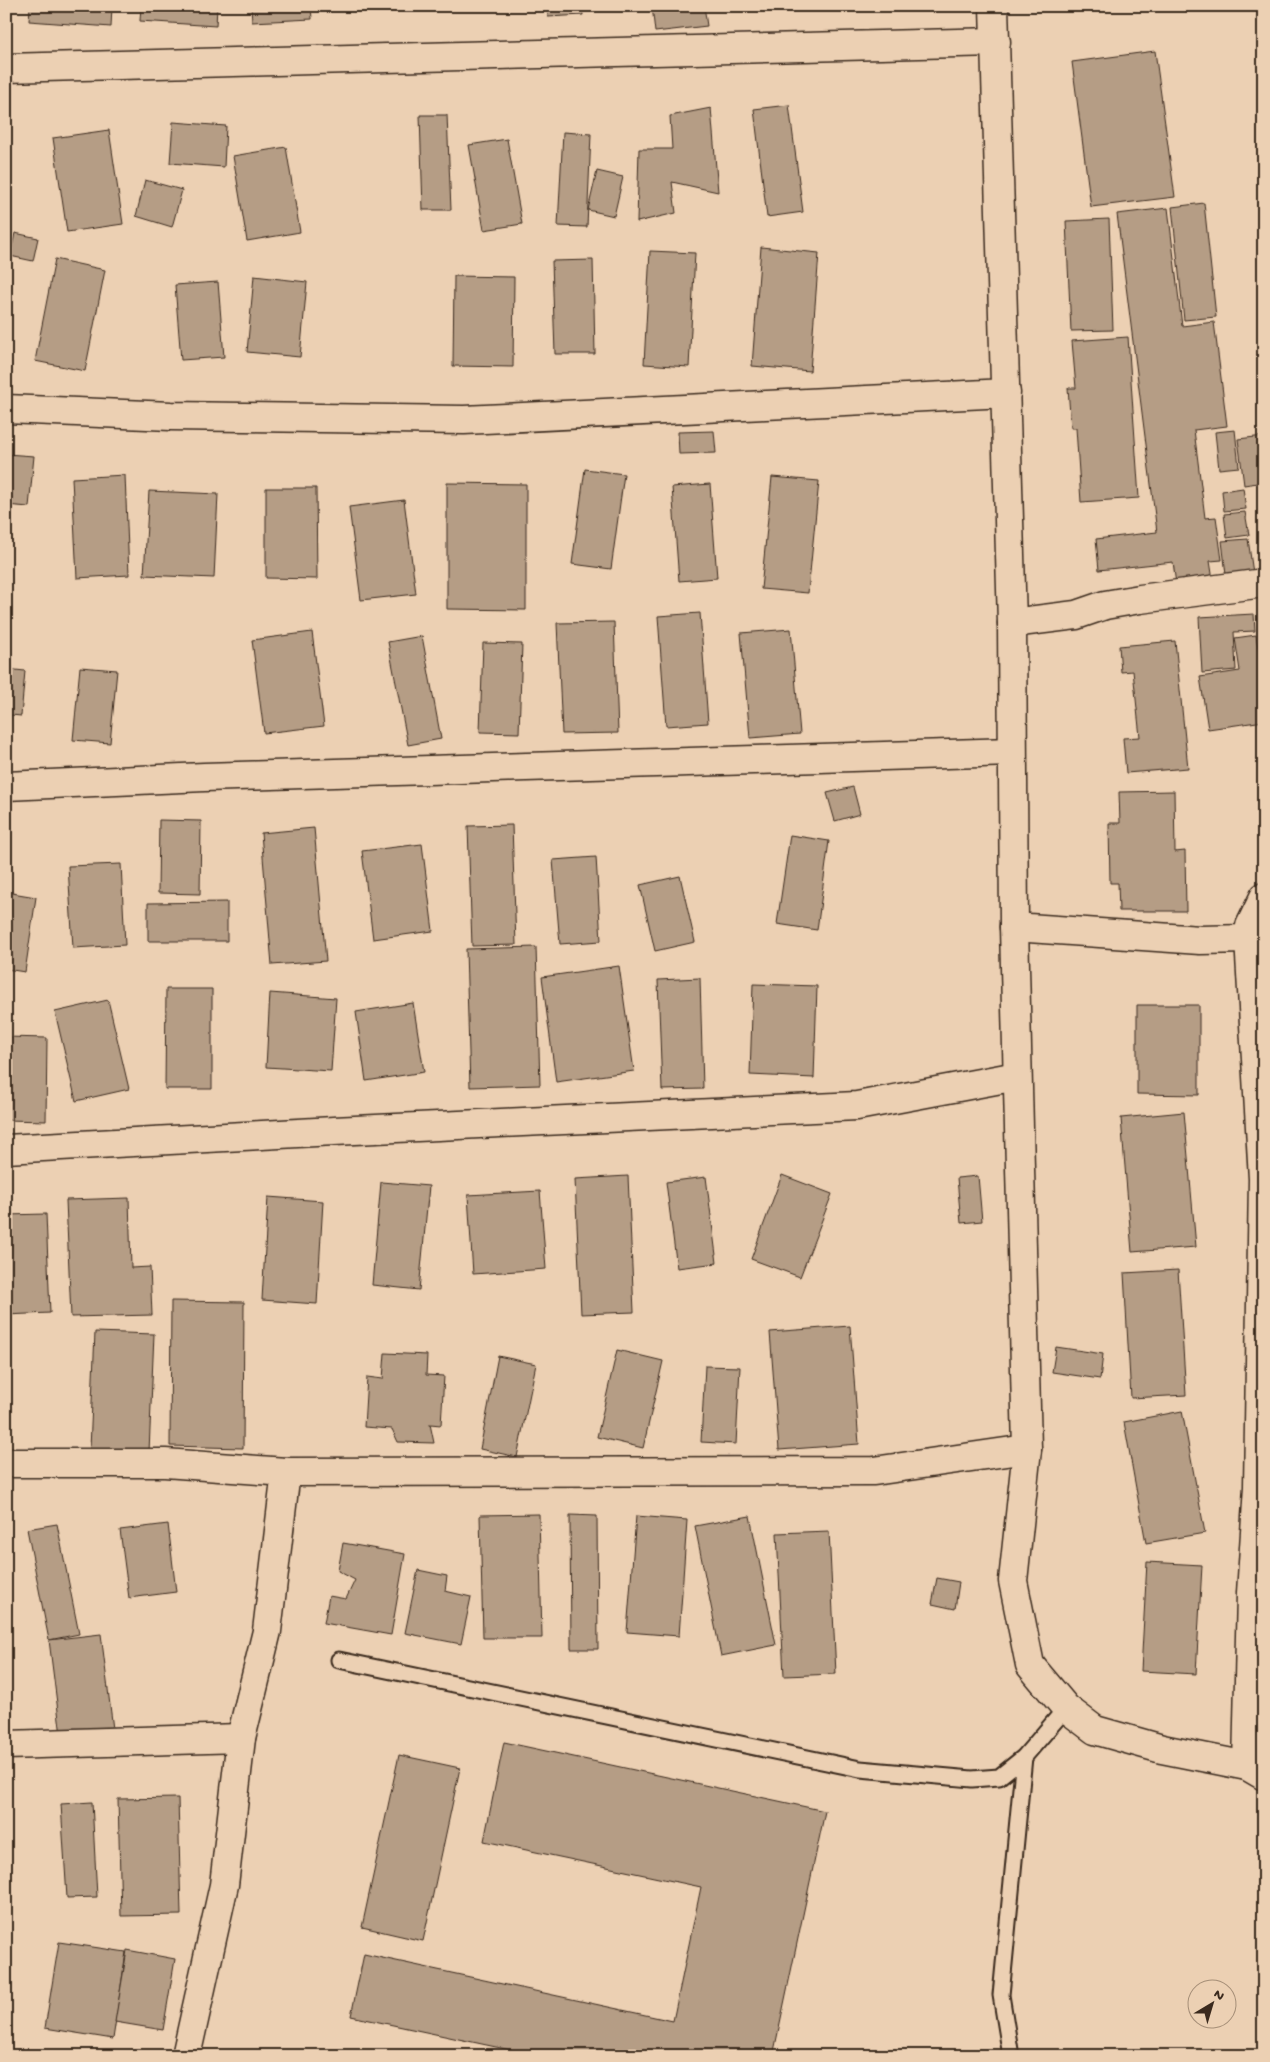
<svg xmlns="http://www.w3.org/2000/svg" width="1270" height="2062" font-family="'Gochi Hand',sans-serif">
<rect width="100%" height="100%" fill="#ecd0b3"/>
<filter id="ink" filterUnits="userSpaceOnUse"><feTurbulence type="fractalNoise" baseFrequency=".02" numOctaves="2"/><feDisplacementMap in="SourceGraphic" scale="10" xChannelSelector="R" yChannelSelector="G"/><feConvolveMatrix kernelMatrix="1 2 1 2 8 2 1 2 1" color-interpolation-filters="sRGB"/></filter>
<g filter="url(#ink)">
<!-- building -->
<g fill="#b59d85" stroke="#3b2a1e">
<path d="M30 6H112L111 27 29 21Z"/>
<path d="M141 6H217L216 26 140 21Z"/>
<path d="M251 6H311L312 19 252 22Z"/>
<path d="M548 6H582L583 15 548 17Z"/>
<path d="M652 6H704L707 26 655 32Z"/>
<path d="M1155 51 1175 197 1091 207 1072 62Z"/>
<path d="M789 105 803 212 767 217 754 109Z"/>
<path d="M711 108 718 192 672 182 676 213 637 222 639 149H672L670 116Z"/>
<path d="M420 115H447L451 210H423Z"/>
<path d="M173 122 226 126 224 167 170 163Z"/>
<path d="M109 130 123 224 67 232 53 138Z"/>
<path d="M563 132 591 134 587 227 558 226Z"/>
<path d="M507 139 522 224 484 230 469 145Z"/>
<path d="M286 147 300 232 247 241 233 156Z"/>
<path d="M597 171 623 177 614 216 588 210Z"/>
<path d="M6 172 9 234H6Z"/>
<path d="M145 180 182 190 172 227 136 216Z"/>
<path d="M1204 203 1216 317 1184 320 1172 207Z"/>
<path d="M1168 208 1182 326 1214 322 1227 426 1194 430 1205 518 1216 517 1222 560 1210 561 1213 580 1176 584 1173 562 1099 570 1096 539 1157 532 1117 214Z"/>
<path d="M1109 219 1113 330 1071 331 1066 221Z"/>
<path d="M15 233 38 238 33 261 10 256Z"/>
<path d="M761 247 819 253 810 371 752 366Z"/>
<path d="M650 251 695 253 689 367 644 364Z"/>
<path d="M55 259 105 270 85 371 35 361Z"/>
<path d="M593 260 595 354H555L552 261Z"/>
<path d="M254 276 307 282 300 357 247 352Z"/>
<path d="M454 276 514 277 513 367 453 366Z"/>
<path d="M218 282 224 357 181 360 175 285Z"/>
<path d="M1128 337 1139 498 1081 502 1076 428H1071L1068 388H1076L1072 341Z"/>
<path d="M1235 430 1239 467 1219 469 1215 432Z"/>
<path d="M714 431 716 453 679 454 678 432Z"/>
<path d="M1264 436V482L1244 485 1238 439Z"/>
<path d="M6 454 34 456 29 507 6 505Z"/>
<path d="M585 469 624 474 611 569 572 564Z"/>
<path d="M125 475 129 575 77 578 72 478Z"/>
<path d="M772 477 819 481 808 593 761 589Z"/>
<path d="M447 483 526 484V610L447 609Z"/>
<path d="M710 484 717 578 679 581 672 487Z"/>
<path d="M266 488H316L317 579 266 578Z"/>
<path d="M1243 488 1246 509 1224 511 1222 491Z"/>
<path d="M149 491 218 494 214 578 144 575Z"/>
<path d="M404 500 416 594 361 600 349 507Z"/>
<path d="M1245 512 1249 535 1227 538 1224 514Z"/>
<path d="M1248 539 1254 580 1227 583 1222 541Z"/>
<path d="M700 613 708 723 666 726 658 616Z"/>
<path d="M1254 614 1255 631 1234 632 1236 670 1202 673 1199 617Z"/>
<path d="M614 622 618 733 562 734 557 623Z"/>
<path d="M791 629 800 734 750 738 741 633Z"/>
<path d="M312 632 324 726 264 733 252 640Z"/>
<path d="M1256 635 1264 685V721L1208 729 1200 677 1240 671 1235 638Z"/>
<path d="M422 636 441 739 408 745 388 642Z"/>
<path d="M1175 641 1188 768 1126 773 1123 738 1140 737 1133 671 1121 672 1119 646Z"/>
<path d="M483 643 522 644 519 733 480 732Z"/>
<path d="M80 667 117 670 110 743 73 740Z"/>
<path d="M6 669 25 671 21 716 11 715 9 740H6Z"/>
<path d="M853 787 860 814 835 821 827 793Z"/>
<path d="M1174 791 1175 852 1185 851 1186 911H1119L1118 883H1110L1109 823H1120L1119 792Z"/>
<path d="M159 820 201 821 200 894 158 893Z"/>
<path d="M512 825 516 945 472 946 468 826Z"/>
<path d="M314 828 326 961 272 965 261 833Z"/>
<path d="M790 835 829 841 817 930 777 924Z"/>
<path d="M422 844 433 931 373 939 362 851Z"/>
<path d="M596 857 601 941 560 944 553 860Z"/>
<path d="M121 864 125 945 73 948 68 866Z"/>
<path d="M680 876 695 942 655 951 640 885Z"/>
<path d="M6 892 36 897 25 972 6 969Z"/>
<path d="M227 902V941H148V903Z"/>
<path d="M536 947 540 1085 470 1087 466 949Z"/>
<path d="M619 966 634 1071 556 1082 542 977Z"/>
<path d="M700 978 703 1089 662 1090 658 980Z"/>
<path d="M753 984 817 986 814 1078 750 1075Z"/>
<path d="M166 989H212V1089H165Z"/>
<path d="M270 993 336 998 331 1071 266 1067Z"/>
<path d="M108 1000 129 1089 76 1101 55 1012Z"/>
<path d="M413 1003 424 1072 366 1081 356 1012Z"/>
<path d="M1137 1005H1199V1095L1137 1094Z"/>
<path d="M6 1037 47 1038 46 1121 6 1120Z"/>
<path d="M1184 1112 1196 1247 1132 1252 1121 1118Z"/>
<path d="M782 1175 832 1194 800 1277 751 1259Z"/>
<path d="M628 1176 634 1312 581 1314 575 1179Z"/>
<path d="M978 1176 982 1221 961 1223 957 1178Z"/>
<path d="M706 1177 717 1263 677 1268 666 1182Z"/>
<path d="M381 1182 429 1186 419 1290 372 1285Z"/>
<path d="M540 1191 546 1269 473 1274 468 1195Z"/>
<path d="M268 1197 323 1201 317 1304 262 1300Z"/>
<path d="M129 1198 131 1268 150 1267 152 1315 71 1317 66 1200Z"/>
<path d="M46 1214 50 1313 6 1315V1215Z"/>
<path d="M1178 1270 1186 1395 1131 1398 1124 1273Z"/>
<path d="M171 1301 244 1302 243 1448 170 1446Z"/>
<path d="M850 1326 859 1444 779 1450 770 1332Z"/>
<path d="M95 1332 154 1334 149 1452 90 1449Z"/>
<path d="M1056 1347 1103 1354 1100 1379 1052 1372Z"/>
<path d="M617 1350 663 1361 643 1448 597 1437Z"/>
<path d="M385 1353 427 1355 426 1375 444 1376 441 1425 430 1424 434 1443 398 1442 392 1429 364 1427 367 1377 383 1379Z"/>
<path d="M498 1356 536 1364 517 1457 480 1449Z"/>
<path d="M705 1366 740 1367 736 1444 701 1442Z"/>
<path d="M1182 1411 1205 1533 1146 1543 1124 1422Z"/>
<path d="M539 1514 542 1638H483L480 1515Z"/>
<path d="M570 1515 597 1516 598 1649H571Z"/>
<path d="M636 1516 687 1520 679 1636 627 1632Z"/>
<path d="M750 1516 776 1645 721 1656 695 1526Z"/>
<path d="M57 1524 79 1634 49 1640 27 1529Z"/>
<path d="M168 1524 176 1592 129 1598 120 1530Z"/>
<path d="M829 1531 836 1674 784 1676 777 1533Z"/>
<path d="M343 1543 405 1554 391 1635 324 1623 329 1596 346 1599 355 1580 338 1571Z"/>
<path d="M1147 1562 1202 1565 1196 1674 1141 1671Z"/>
<path d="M418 1570 447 1576 445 1591 471 1597 461 1644 405 1633Z"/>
<path d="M937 1578 959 1582 955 1609 932 1604Z"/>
<path d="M101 1634 114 1737 62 1743 49 1640Z"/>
<path d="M504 1742 825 1811 773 2056H538L351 2016 364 1954 673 2021 701 1887 484 1841Z"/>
<path d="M399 1755 460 1768 423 1941 362 1927Z"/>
<path d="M178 1798 181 1915 121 1916 118 1799Z"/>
<path d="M92 1802 97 1897 67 1898 61 1804Z"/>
<path d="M59 1942 126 1952 113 2039 45 2028Z"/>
<path d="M127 1950 175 1959 163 2030 115 2022Z"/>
</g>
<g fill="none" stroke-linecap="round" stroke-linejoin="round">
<defs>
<g id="service">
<path d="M339 1660 860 1769 972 1779 999 1777 1024 1757 1066 1708"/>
<path d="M1011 2056 1001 1995 1024 1757"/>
</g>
<g id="minor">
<path d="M994 6 1012 623 1014 927 1027 1449 1013 1581 1030 1665 1066 1708 1095 1730 1162 1749 1247 1766 1264 1776"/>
<path d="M6 68 996 42"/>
<path d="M6 409 171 416 464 420 1006 393"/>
<path d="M1012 623 1076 615 1105 605 1140 599 1264 583"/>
<path d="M6 786 204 777 1012 752"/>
<path d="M1014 927 1200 940 1249 939"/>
<path d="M6 1149 334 1131 857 1106 1017 1076"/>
<path d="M6 1463H165L286 1472 874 1471 1027 1449"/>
<path d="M6 1745 241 1738"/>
<path d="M1247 1766 1251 1593 1258 1487 1263 1179 1249 939 1250 926 1264 897"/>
<path d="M186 2056 224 1885 241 1738 267 1631 286 1472"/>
</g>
</defs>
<!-- service casing -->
<use href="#service" stroke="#3b2a1e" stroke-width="19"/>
<!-- minor casing -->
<use href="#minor" stroke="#3b2a1e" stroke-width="31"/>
<!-- service -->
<use href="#service" stroke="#ecd0b3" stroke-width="15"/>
<!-- minor -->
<use href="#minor" stroke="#ecd0b3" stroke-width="28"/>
</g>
</g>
<!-- margin -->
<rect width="1270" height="2062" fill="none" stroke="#ecd0b3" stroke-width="25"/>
<rect x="12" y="12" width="1245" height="2037" fill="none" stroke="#3b2a1e" stroke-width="2" filter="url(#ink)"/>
<!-- north arrow -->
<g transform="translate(1212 2004) rotate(38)"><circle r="24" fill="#ecd0b3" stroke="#a58e77"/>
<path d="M0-4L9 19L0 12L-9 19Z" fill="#3b2a1e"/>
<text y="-8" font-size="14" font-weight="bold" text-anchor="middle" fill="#3b2a1e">N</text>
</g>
</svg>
